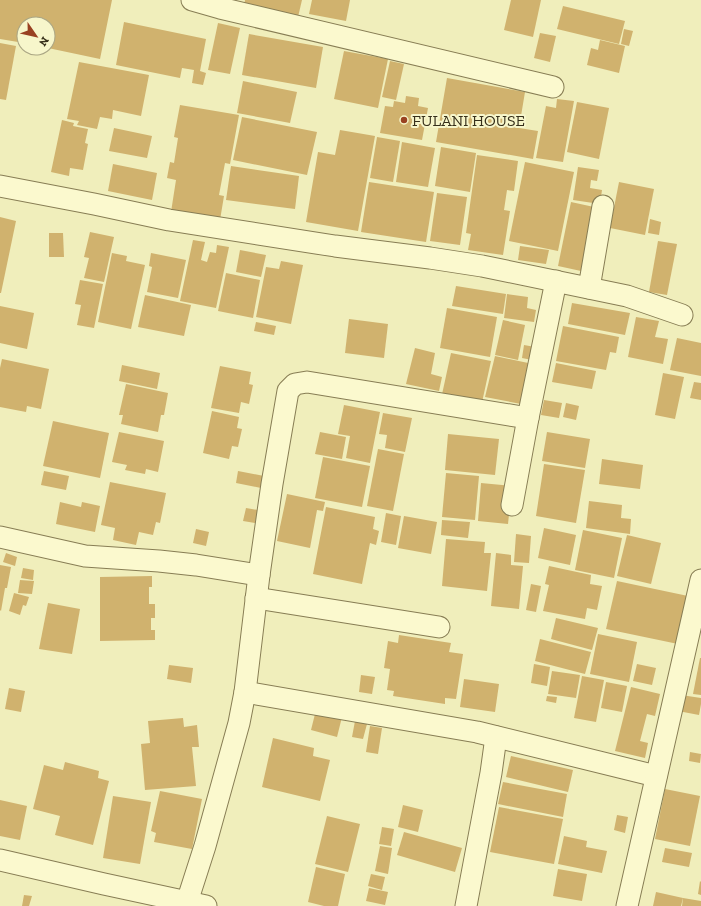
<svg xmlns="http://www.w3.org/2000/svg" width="701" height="906" font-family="'Zilla Slab',serif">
<rect width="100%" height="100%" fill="#f0eebb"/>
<!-- building -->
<g fill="#d0b26e">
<path d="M0 0H112L100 59 48 48V24H24V43L0 39Z"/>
<path d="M245 0H302L298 17 244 6Z"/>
<path d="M312 0H350L346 21 309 14Z"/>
<path d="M511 0H541L533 37 504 30Z"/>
<path d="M563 6 625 21 619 44 557 29Z"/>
<path d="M124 22 206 39 200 71 206 73 203 85 192 83 194 70 182 68 180 78 116 65Z"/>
<path d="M218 23 240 28 230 74 208 70Z"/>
<path d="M624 29 633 31 629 46 621 44Z"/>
<path d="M540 33 556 36 550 62 534 58Z"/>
<path d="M249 34 323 47 316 88 242 75Z"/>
<path d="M600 40 625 46 619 73 587 65 591 48 598 50Z"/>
<path d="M0 43 16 46 6 100 0 99Z"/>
<path d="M344 51 388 59 378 108 334 99Z"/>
<path d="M390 61 404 64 396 100 382 97Z"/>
<path d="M79 62 149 75 141 116 113 110 112 119 100 117 97 129 77 125 79 121 67 119Z"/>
<path d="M447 78 525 92 519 128 538 131 533 159 436 142Z"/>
<path d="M243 81 297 92 290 123 237 113Z"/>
<path d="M406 96 419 98 418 106 428 108 422 140 380 133 385 106 393 107 394 101 405 103Z"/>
<path d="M557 99 574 101 563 162 536 158 546 106 556 108Z"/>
<path d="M577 102 609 108 599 159 567 152Z"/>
<path d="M180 105 239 115 230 164 225 163 219 195 224 196 220 220 171 212 176 180 167 178 170 162 174 163 178 138 174 137Z"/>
<path d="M242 117 317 132 307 175 233 160Z"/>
<path d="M62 120 74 123 73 126 88 129 85 143 88 144 83 170 70 168 69 176 51 172Z"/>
<path d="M114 128 152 136 147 158 109 151Z"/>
<path d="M340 130 375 136 358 231 306 222 318 152 335 155Z"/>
<path d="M377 137 400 141 393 182 370 178Z"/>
<path d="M402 142 435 148 428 187 396 182Z"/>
<path d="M441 147 476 153 470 192 435 186Z"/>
<path d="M477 155 518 161 514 191 507 190 504 210 510 211 503 255 468 250 471 234 466 233Z"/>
<path d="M525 162 574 172 558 251 509 241Z"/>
<path d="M113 164 157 173 152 200 108 191Z"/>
<path d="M231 166 299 176 295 209 226 200Z"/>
<path d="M578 167 599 170 597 181 591 180 590 188 602 190 600 204 573 200Z"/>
<path d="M369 182 434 192 426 242 361 232Z"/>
<path d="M619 182 654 189 645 235 610 228Z"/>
<path d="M437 193 467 197 460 245 430 241Z"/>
<path d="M571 202 594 207 581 271 558 266Z"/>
<path d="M0 217 16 221 1 293H0Z"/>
<path d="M650 219 661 222 659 235 648 233Z"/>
<path d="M90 232 114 237 104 282 84 278 89 258 84 257Z"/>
<path d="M49 233H63L64 257H49Z"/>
<path d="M193 240 205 242 201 260 207 262 210 252 216 253 217 245 229 247 216 308 180 301Z"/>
<path d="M658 241 677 244 667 295 649 292Z"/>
<path d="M520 246 549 250 546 264 518 260Z"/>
<path d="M240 250 266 255 261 277 236 272Z"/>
<path d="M112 253 127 256 126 261 145 265 131 329 98 322Z"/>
<path d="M151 253 186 260 178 298 147 292 152 267 149 266Z"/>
<path d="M281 261 303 265 291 324 256 317 266 267 279 269Z"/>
<path d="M226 273 260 280 253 318 218 311Z"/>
<path d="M80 280 103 284 94 328 77 325 81 305 75 304Z"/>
<path d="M456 286 506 294 503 314 452 306Z"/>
<path d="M507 294 528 297 527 308 536 310 534 322 504 318Z"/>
<path d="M145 295 191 305 184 336 138 327Z"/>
<path d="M572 303 630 313 625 335 568 324Z"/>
<path d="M0 306 34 313 27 349 0 343Z"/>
<path d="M447 308 497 317 490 357 440 348Z"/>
<path d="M636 317 659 321 655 337 668 339 663 364 628 357Z"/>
<path d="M349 319 388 324 384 358 345 353Z"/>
<path d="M503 320 525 325 518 360 495 355Z"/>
<path d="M256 322 276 326 274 335 254 331Z"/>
<path d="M563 326 619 337 616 353 610 352 606 370 556 361Z"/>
<path d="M677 338 701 343V376L670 370Z"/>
<path d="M524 345 535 347 532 360 522 358Z"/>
<path d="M415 348 435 353 431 374 442 377 439 391 406 384Z"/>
<path d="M451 353 491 361 481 407 441 399Z"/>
<path d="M495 356 533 364 521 404 485 397Z"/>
<path d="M2 359 49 369 41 409 27 406 26 412 0 407V368Z"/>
<path d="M556 363 596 371 592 389 552 382Z"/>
<path d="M122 365 160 373 157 389 119 381Z"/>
<path d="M220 366 251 372 249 384 253 385 249 404 241 402 239 413 211 408Z"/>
<path d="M663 373 684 377 675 419 655 415Z"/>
<path d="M694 382 701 383V400L690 398Z"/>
<path d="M126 384 168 393 164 415H161L158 432 121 424 123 415H119Z"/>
<path d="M544 400 562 403 559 418 541 415Z"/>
<path d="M566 403 579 406 576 420 563 417Z"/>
<path d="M344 405 380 412 370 463 346 458 350 436 338 434Z"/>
<path d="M212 411 239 417 237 428 242 429 238 447 232 446 229 459 203 453Z"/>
<path d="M383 413 412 418 405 452 385 448 387 435 379 434Z"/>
<path d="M53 421 109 433 100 478 43 466Z"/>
<path d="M119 432 164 441 158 472 146 469 145 474 125 470 127 465 112 462Z"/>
<path d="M320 432 346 437 342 459 315 454Z"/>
<path d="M547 432 590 439 585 468 542 461Z"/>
<path d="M448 434 499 439 495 475 445 470Z"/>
<path d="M378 449 404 454 393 511 367 506Z"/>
<path d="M323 457 370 466 362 507 315 498Z"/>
<path d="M602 459 643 465 640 489 599 484Z"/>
<path d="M544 464 585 470 576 523 536 516Z"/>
<path d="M44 471 69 476 66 490 41 485Z"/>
<path d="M238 471 264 476 261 488 236 483Z"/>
<path d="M446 473 479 476 475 520 442 517Z"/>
<path d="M110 482 166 493 160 523 156 522 153 535 139 532 136 545 113 540 115 528 101 525Z"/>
<path d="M481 483 512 486 508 524 478 521Z"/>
<path d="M287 494 325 502 323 511 317 510 310 548 277 541Z"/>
<path d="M589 501 622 505 621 518 631 519 630 534 586 528Z"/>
<path d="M60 502 81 507 82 502 100 506 95 532 56 524Z"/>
<path d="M326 507 375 517 373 529 379 531 376 545 370 543 362 584 313 574Z"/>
<path d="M246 508 258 510 255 523 243 521Z"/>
<path d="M386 513 401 516 396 545 381 542Z"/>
<path d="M404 516 437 522 431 554 398 548Z"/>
<path d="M442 520 470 522 468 538 441 535Z"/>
<path d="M544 528 576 535 570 565 538 558Z"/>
<path d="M196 529 209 532 206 546 193 543Z"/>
<path d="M583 530 622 538 614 578 575 570Z"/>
<path d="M516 534 531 536 529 563 514 562Z"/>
<path d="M627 535 661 543 651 584 617 576Z"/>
<path d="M446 539 485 542 484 553H491L487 591 442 586Z"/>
<path d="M6 553 17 557 15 566 3 562Z"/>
<path d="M496 553 511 555V565L523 566 519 609 491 606Z"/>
<path d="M0 565 11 567 7 588H5L1 611 0 610Z"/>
<path d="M549 566 591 575 590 584 602 586 597 610 587 608 585 619 543 611 549 585 545 584Z"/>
<path d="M23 568 34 570 33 580 21 578Z"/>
<path d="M152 576V587H149V604H155V618H151V630H155V640L100 641V577Z"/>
<path d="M20 580 34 581 32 594 18 593Z"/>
<path d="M617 581 688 596 678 644 606 629Z"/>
<path d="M531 584 541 586 536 612 526 610Z"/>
<path d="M14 593 29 597 26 606 23 605 20 615 9 611Z"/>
<path d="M48 603 80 609 72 654 39 649Z"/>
<path d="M556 618 598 628 592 650 551 639Z"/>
<path d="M598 634 637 642 629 682 590 674Z"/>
<path d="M399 635 451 643 449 652 463 654 456 699 445 698V704L393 696 394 691 387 690 390 669 384 668 388 641 398 643Z"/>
<path d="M540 639 591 652 585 674 535 661Z"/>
<path d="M700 658H701V695L693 694Z"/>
<path d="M534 664 550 667 547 686 531 683Z"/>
<path d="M637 664 656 668 652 685 633 681Z"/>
<path d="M169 665 193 668 191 683 167 679Z"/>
<path d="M552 671 580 675 576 698 548 694Z"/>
<path d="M361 675 375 677 372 694 359 692Z"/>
<path d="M582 676 604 680 596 722 574 718Z"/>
<path d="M464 679 499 684 495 712 460 707Z"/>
<path d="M606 682 627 686 622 712 601 708Z"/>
<path d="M631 687 660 694 655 716 647 714 640 741 648 743 645 758 615 751Z"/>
<path d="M9 688 25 691 21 712 5 709Z"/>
<path d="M681 695 701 698V704L699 715 678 711Z"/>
<path d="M547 696 557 697 556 703 546 701Z"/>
<path d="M316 710 342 717 337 737 311 730Z"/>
<path d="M183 718 184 727 197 725 199 747H192L196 786 145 790 141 744 150 743 148 721Z"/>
<path d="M355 721 367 724 363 739 352 737Z"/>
<path d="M370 726 382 728 378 754 366 752Z"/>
<path d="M273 738 314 748 313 756 330 760 320 801 262 787Z"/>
<path d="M690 752 701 754 700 763 689 761Z"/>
<path d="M511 756 573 770 568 792 506 777Z"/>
<path d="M65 762 99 771 98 778 109 781 93 845 55 835 60 816 33 809 44 765 63 770Z"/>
<path d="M503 782 567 794 563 817 498 804Z"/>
<path d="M665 789 700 796 690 846 655 839Z"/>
<path d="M160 791 202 799 192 849 154 842 156 833 151 831Z"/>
<path d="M113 796 151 802 140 864 103 858Z"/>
<path d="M0 800 27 806 20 840 0 836Z"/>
<path d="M403 805 423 810 418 832 398 827Z"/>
<path d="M499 807 563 819 554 864 490 852Z"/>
<path d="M617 815 628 817 625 833 614 830Z"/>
<path d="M327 816 360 824 348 872 315 864Z"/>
<path d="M382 827 394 829 391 846 379 844Z"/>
<path d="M404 832 462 848 455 872 397 855Z"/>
<path d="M564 836 587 841 586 847 607 851 602 873 558 864Z"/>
<path d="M380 846 392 848 388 874 375 871Z"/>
<path d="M665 848 692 853 689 867 662 862Z"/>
<path d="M316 867 345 874 338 906H324L308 902Z"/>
<path d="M558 869 587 874 582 901 553 896Z"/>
<path d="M371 874 385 877 382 890 368 886Z"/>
<path d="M700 881 701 882V895L698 894Z"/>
<path d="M369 888 388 892 385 905 366 901Z"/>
<path d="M656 892 683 898 681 906H653Z"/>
<path d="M24 895 32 896 29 906H22Z"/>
<path d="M683 898 701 901V906H682Z"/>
</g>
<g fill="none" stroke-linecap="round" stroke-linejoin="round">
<defs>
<g id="minor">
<path d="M192 0 220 8 553 87"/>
<path d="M0 186 94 204 169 220 335 246 430 258 482 266 627 296 682 315"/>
<path d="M589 288 603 206"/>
<path d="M512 505 528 418 556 281"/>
<path d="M0 537 85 556 159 561 196 565 259 575"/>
<path d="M256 598 439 627"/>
<path d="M245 692 477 732 656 776"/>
<path d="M0 860 104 884 206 906"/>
<path d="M187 902 205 846 239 723 245 692 259 575 272 484 288 391 295 384 307 382 528 418"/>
<path d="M466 906 491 773 496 737"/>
<path d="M627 906 701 580"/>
</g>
</defs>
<!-- minor casing -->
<use href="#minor" stroke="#877d54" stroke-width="23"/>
<!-- minor -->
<use href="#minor" stroke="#fbf9ce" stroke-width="21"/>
</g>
<!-- markers -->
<circle fill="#994121" stroke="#f7f6cb" stroke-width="1.5" cx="404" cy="120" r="4"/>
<g text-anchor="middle" stroke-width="4" stroke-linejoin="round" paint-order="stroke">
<!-- poi labels -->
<g font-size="16" fill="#362f1a" stroke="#f7f6cb" text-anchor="start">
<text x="412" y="126">FULANI HOUSE</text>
</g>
</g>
<!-- north arrow -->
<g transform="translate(36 36) rotate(124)"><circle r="19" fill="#f7f6cb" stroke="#aaa684"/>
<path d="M0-3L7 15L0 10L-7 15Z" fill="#994121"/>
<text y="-6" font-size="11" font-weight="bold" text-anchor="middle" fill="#362f1a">N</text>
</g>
</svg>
